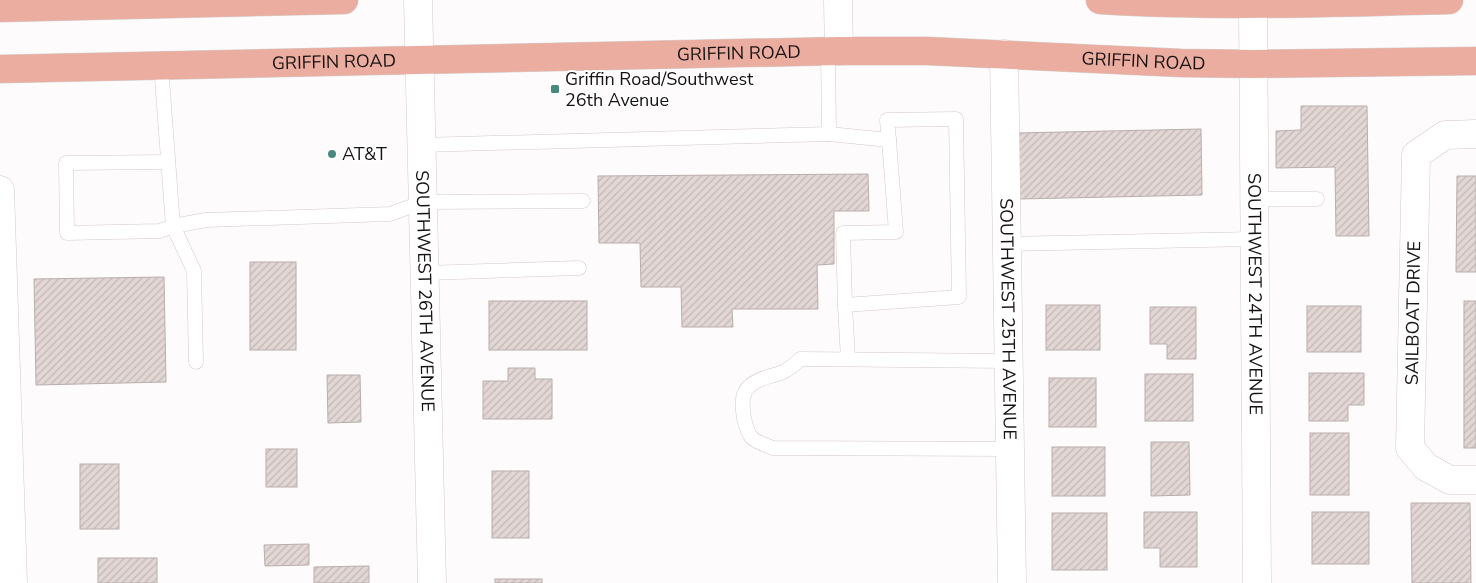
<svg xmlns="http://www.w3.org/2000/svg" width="1476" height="583" font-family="'Nunito Sans',sans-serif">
<defs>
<pattern id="building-hatch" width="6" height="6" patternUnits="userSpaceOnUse" patternTransform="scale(1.25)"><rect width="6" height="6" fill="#e2d7d4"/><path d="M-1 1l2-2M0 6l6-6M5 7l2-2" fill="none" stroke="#c1b8b5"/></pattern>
</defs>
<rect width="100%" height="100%" fill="#fdfbfb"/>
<!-- building -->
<g fill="url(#building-hatch)" stroke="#b9aeac">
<path d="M1301 106H1367L1369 236H1336L1335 167 1276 168V131L1301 130Z"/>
<path d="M1201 129 1202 195 1019 199 1017 133Z"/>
<path d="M868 174 869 211H834V264L817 265 818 309H732L733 327H682L681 287H641L640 243H599L598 176Z"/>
<path d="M1457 176H1476V272H1456Z"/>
<rect x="250" y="262" width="46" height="88"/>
<path d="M164 277 166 382 36 385 34 279Z"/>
<rect x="489" y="301" width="98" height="49"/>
<rect x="1464" y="301" width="12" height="147"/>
<rect x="1046" y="305" width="54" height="45"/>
<rect x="1307" y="306" width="54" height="46"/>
<path d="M1150 307H1196V359H1167V344H1150Z"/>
<path d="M508 368H535V379H552V419H483V381H508Z"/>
<path d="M1309 373H1364V405H1348V421H1309Z"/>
<rect x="1145" y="374" width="48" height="47"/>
<path d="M327 375H360L361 422 328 423Z"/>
<rect x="1049" y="378" width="47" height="49"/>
<rect x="1310" y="433" width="39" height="62"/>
<path d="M1151 442H1189L1190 495 1151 496Z"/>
<rect x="1052" y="447" width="53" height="49"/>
<rect x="266" y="449" width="31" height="38"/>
<rect x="80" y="464" width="39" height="65"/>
<rect x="492" y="471" width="37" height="67"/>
<path d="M1411 503H1470L1471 583H1412Z"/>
<path d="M1144 512H1197V567H1160V548H1144Z"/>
<rect x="1312" y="512" width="57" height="52"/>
<rect x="1052" y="513" width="55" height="57"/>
<path d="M309 544V565L265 566 264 545Z"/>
<rect x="98" y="558" width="59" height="25"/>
<path d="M369 566V583H314V567Z"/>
<rect x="495" y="579" width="47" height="4"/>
</g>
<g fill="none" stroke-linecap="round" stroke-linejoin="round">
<defs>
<g id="lane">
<path d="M161 65 173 226 194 271 196 362"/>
<path d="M829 134 889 140 887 120 956 119 959 297 845 305 848 359"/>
<path d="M421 145 829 134 828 51"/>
<path d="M168 162 66 163 67 233 160 231 173 226 206 220 390 214 423 202 583 201"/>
<path d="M1253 199H1317"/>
<path d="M1006 244 1254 239"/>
<path d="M425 273 579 268"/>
<path d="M845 305 843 233 896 232 889 140"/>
<path d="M1008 361 800 359C796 363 791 368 785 371 780 374 773 375 767 377 743 385 740 395 744 418 749 441 753 440 773 448L1010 449"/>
</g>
<g id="street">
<path id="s1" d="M418 0 432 583"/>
<path d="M838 0 839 51"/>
<path id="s2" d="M1253 5 1257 583"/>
<path id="s3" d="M1004 54 1012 583"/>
<path d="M1476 134 1445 135 1416 155 1410 448 1426 467 1450 480H1476"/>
<path d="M0 190 13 583"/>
</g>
<g id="primary">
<path d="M1100 0C1216 7 1333 3 1449 0"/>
<path d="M0 8 344 0"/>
<path id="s4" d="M0 69 839 51H927L1181 63 1253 64 1476 61"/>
</g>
</defs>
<!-- lane casing -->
<use href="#lane" stroke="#d4c9c7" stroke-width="15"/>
<!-- street casing -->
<use href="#street" stroke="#d4c9c7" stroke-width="29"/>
<!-- primary casing -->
<use href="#primary" stroke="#d5d4d4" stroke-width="29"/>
<!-- lane -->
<use href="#lane" stroke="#fff" stroke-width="14"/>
<!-- street -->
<use href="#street" stroke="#fff" stroke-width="28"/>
<!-- primary -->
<use href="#primary" stroke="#ecada1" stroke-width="28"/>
</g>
<!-- markers -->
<g fill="#468a7f" stroke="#fff" stroke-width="2">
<rect x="550" y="84" width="10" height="10" rx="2.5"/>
<circle cx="332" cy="154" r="5"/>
</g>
<g text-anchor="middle" stroke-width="4" stroke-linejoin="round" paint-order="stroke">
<!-- street labels -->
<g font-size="18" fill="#161212" stroke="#fff">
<text dy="6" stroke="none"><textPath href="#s4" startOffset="739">GRIFFIN ROAD</textPath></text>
<text dy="6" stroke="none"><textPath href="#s4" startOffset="334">GRIFFIN ROAD</textPath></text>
<text dy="6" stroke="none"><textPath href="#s4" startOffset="1144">GRIFFIN ROAD</textPath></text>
<text dy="6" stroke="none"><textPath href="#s1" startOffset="291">SOUTHWEST 26TH AVENUE</textPath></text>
<text dy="6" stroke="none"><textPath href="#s2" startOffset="289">SOUTHWEST 24TH AVENUE</textPath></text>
<text transform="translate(1413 313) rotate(-89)" y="6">SAILBOAT DRIVE</text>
<text dy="6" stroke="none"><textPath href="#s3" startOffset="265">SOUTHWEST 25TH AVENUE</textPath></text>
</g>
<!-- poi labels -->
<g font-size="18" fill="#161212" stroke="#fff" text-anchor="start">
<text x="565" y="85">Griffin Road/Southwest<tspan x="565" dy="21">26th Avenue</tspan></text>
<text x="342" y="160">AT&amp;T</text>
</g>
</g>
</svg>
